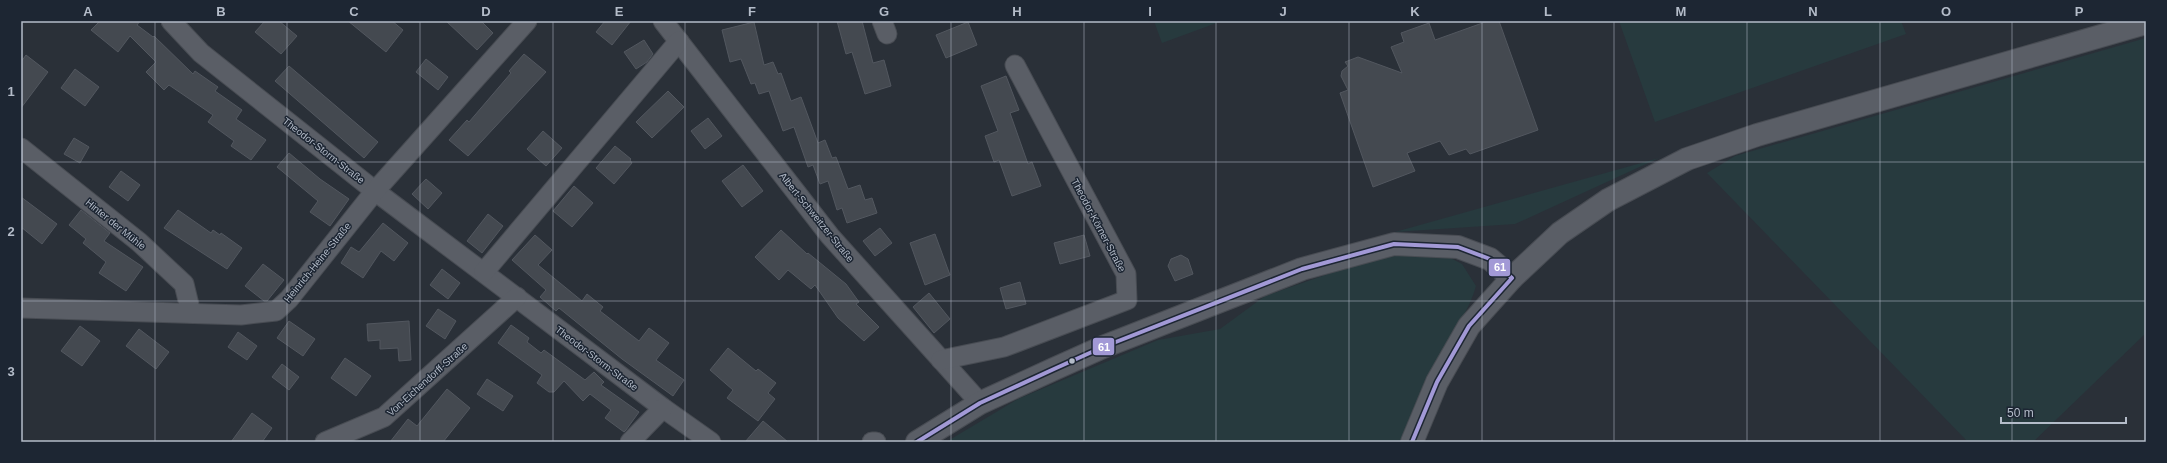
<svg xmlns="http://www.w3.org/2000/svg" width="2167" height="463" font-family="Arial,sans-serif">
<rect width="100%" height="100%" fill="#2a3038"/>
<!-- green -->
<g fill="#273a3e">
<path d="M1154 21H1222L1162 43Z"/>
<path d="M1619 21H1901L1906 34 1655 122Z"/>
<path d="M2146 38V333L2033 442H1968L1707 173 1735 156Z"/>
<path d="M1659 158 1515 224 1395 232Z"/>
<path d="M1439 252 1462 264 1476 286C1469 311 1455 328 1443 351 1426 380 1412 411 1400 442H946L1018 399 1158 340 1220 329 1265 296 1374 258Z"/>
</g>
<!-- building -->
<g fill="#444950" stroke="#52575f">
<path d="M100 21H140L137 25 153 37 154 36 193 74 195 71 218 87 215 91 242 110 236 119 266 140 251 160 231 146 234 141 208 122 213 115 169 85 164 90 146 72 156 62 130 36 118 52 91 30Z"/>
<path d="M265 21H279L297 36 281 54 255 32Z"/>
<path d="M348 21H392L403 30 386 52Z"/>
<path d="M446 21H481L493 33 477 50Z"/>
<path d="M605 21H631L612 45 596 32Z"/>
<path d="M837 21H862L873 63 884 60 891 86 865 94 852 52 846 54Z"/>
<path d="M1488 21H1499L1538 130 1470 154 1466 149 1449 155 1440 141 1407 153 1415 171 1373 187 1340 93 1348 90 1341 76 1342 71 1348 66 1345 62 1358 57 1402 73 1391 47 1404 42 1401 33 1429 23 1435 40Z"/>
<path d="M754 22 764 65 773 62 778 74 781 73 791 101 801 97 818 143 825 140 832 158 836 157 848 189 860 185 865 200 872 198 877 213 847 223 842 208 837 210 828 181 820 184 813 165 808 167 794 127 783 131 769 91 759 94 755 83 751 84 741 59 730 62 722 30Z"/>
<path d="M968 22 977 45 946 58 936 35Z"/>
<path d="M644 40 653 54 647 62 636 69 624 52Z"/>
<path d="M524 54 546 72 468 156 449 140 467 120 469 122 511 73 509 71Z"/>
<path d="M26 55 48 72 21 108V62Z"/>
<path d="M426 59 448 77 438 90 416 72Z"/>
<path d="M289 66 378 142 364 158 275 81Z"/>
<path d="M75 69 99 87 85 106 61 88Z"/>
<path d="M1006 76 1019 110 1010 113 1028 164 1032 162 1041 186 1012 196 999 160 994 162 985 136 998 131 981 86Z"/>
<path d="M668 91 684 107 652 138 636 122Z"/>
<path d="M708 118 722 136 705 149 691 131Z"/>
<path d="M543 131 562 148 546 166 527 149Z"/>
<path d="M74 138 89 147 80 163 64 154Z"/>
<path d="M615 146 631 159 630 160 632 163 614 184 596 168Z"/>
<path d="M289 153 320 179 349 199 330 226 310 212 318 201 277 167Z"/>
<path d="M743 165 763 191 742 207 722 181Z"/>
<path d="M121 171 140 185 128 201 109 187Z"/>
<path d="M426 179 442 193 428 209 412 194Z"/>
<path d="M574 186 593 203 572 227 553 211Z"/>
<path d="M21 197 57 224 42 244 21 227Z"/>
<path d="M81 210 110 233 104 241 143 267 126 291 99 273 106 262 83 243 86 239 69 225Z"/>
<path d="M178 210 211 233 213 230 220 235 221 233 242 248 227 269 164 228Z"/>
<path d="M488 214 503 226 482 253 467 241Z"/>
<path d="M383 223 408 243 394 261 381 251 363 278 341 263 351 247 359 252Z"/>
<path d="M880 228 892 243 875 256 863 241Z"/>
<path d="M781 230 807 254 808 253 846 284 859 302 856 304 879 327 864 341 838 318 815 285 811 289 788 270 779 280 755 257Z"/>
<path d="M935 234 950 275 925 285 910 243Z"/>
<path d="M535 235 552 250 538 265 582 301 587 294 603 307 600 311 639 341 649 328 669 343 656 360 684 380 673 396 622 359 559 308 556 311 540 297 546 290 512 260Z"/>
<path d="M1084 235 1090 256 1060 264 1054 243Z"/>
<path d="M1181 255 1188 259 1193 274 1175 281 1168 266 1171 259Z"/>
<path d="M263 264 284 280 267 301H264L245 286Z"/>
<path d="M442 269 460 283 448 299 430 285Z"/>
<path d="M1020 282 1026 304 1006 309 1000 288Z"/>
<path d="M929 293 950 319 934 333 913 307Z"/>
<path d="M438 309 456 321 445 339 426 326Z"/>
<path d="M289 321 315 339 303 356 277 338Z"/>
<path d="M409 321 411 360 399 361 398 348 380 349V340L368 341 367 324Z"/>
<path d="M511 325 529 338 527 342 541 353 544 350 585 380 594 372 604 382 601 385 639 412 626 430 624 432 605 418 611 410 590 394 583 401 564 381 554 392H549L537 383 542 375 498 343Z"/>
<path d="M80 326 100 341 82 366 61 351Z"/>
<path d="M139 329 169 352 156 369 126 346Z"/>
<path d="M238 332 257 346 247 360 228 347Z"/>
<path d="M728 348 756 371 758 369 776 383 768 393 775 399 758 421 727 398 733 390 710 370Z"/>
<path d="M345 358 371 376 356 396 331 378Z"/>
<path d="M282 364 299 377 289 390 272 377Z"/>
<path d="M487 379 513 396 503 411 477 394Z"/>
<path d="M447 389 470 408 443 442H390L408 419 417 426Z"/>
<path d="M252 413 272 428 262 442H231Z"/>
<path d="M763 421 788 442H745Z"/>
</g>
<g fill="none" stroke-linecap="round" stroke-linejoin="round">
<defs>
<g id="minor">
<path d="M171 21 201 53 375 191 663 408 711 442"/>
<path d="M663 21 830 236 980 403"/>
<path d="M882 21 887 34"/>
<path d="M21 148 139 242 184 284 191 313"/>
<path d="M484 272 679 41"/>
<path d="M21 308 241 315 276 311 289 299 375 191 527 21"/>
<path d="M941 360 1004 347 1127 300 1126 274 1015 65"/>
<path d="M325 442 384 417 517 297"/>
<path d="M630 442 663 408"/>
<path d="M872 442H876"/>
</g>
<g id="tertiary">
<path d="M917 442 980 403 1054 369 1103 347 1302 269 1394 244 1458 247 1490 259 1512 278"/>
<path d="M1412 442 1437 382 1469 326 1512 278 1560 233 1608 200 1687 159 1757 135 2146 23"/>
</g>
</defs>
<!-- minor casing -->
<use href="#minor" stroke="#484c53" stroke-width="21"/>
<!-- tertiary casing -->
<use href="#tertiary" stroke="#484c53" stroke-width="24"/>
<!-- minor -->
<use href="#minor" stroke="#5a5e66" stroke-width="19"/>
<!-- tertiary -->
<use href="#tertiary" stroke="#5a5e66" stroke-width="22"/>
<defs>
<path id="bus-1" d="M917 442 980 403 1054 369 1103 347 1302 269 1394 244 1458 247 1490 259 1512 278 1469 326 1437 382 1412 442"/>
</defs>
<!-- bus-1 casing -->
<use href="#bus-1" stroke="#1d2633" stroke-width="7"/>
<!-- bus-1 -->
<use href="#bus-1" stroke="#a299d6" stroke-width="4"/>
</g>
<!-- grid -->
<path fill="none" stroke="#b4bcc9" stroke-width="1" stroke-opacity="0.55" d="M155 21V442M287 21V442M420 21V442M553 21V442M685 21V442M818 21V442M951 21V442M1084 21V442M1216 21V442M1349 21V442M1482 21V442M1614 21V442M1747 21V442M1880 21V442M2012 21V442M21 162H2146M21 301H2146"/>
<!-- markers -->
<circle fill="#b4bcc9" stroke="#1d2633" stroke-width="1.5" cx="1072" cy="361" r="3.5"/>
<g text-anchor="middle" stroke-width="3" stroke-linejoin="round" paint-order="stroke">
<!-- street labels -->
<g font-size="10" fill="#b4bcc9" stroke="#1d2633">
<text transform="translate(324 150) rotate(38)" y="4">Theodor-Storm-Straße</text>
<text transform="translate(817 217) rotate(51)" y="4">Albert-Schweitzer-Straße</text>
<text transform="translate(116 224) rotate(39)" y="4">Hinter der Mühle</text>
<text transform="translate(1099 225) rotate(62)" y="4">Theodor-Körner-Straße</text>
<text transform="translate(317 262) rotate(-51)" y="4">Heinrich-Heine-Straße</text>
<text transform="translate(597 358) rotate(37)" y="4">Theodor-Storm-Straße</text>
<text transform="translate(427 379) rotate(-42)" y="4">Von-Eichendorff-Straße</text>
</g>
</g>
<g stroke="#1d2633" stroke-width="1.5">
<rect x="1488" y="258" width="23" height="19" rx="4" fill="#a299d6"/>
<rect x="1092" y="337" width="23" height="19" rx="4" fill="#a299d6"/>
</g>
<g font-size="11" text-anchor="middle" font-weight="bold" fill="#fff">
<text x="1500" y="271">61</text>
<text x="1104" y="351">61</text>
</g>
<!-- border -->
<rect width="2167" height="463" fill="none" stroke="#1d2633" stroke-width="44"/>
<!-- scale -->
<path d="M2001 417v6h125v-6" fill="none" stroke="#b4bcc9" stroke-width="2"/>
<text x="2007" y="417" font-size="12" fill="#b4bcc9" stroke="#1d2633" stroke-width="3" paint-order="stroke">50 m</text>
<rect x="22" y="22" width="2123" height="419" fill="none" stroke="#b4bcc9" stroke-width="1.5"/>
<g font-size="13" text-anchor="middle" font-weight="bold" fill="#b4bcc9">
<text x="88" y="16">A</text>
<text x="221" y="16">B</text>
<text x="354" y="16">C</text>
<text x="486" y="16">D</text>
<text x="619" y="16">E</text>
<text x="752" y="16">F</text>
<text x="884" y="16">G</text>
<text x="1017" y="16">H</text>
<text x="1150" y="16">I</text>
<text x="1283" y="16">J</text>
<text x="1415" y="16">K</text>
<text x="1548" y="16">L</text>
<text x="1681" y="16">M</text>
<text x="1813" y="16">N</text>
<text x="1946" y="16">O</text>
<text x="2079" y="16">P</text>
<text x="11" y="96">1</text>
<text x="11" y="236">2</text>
<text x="11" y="376">3</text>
</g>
</svg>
